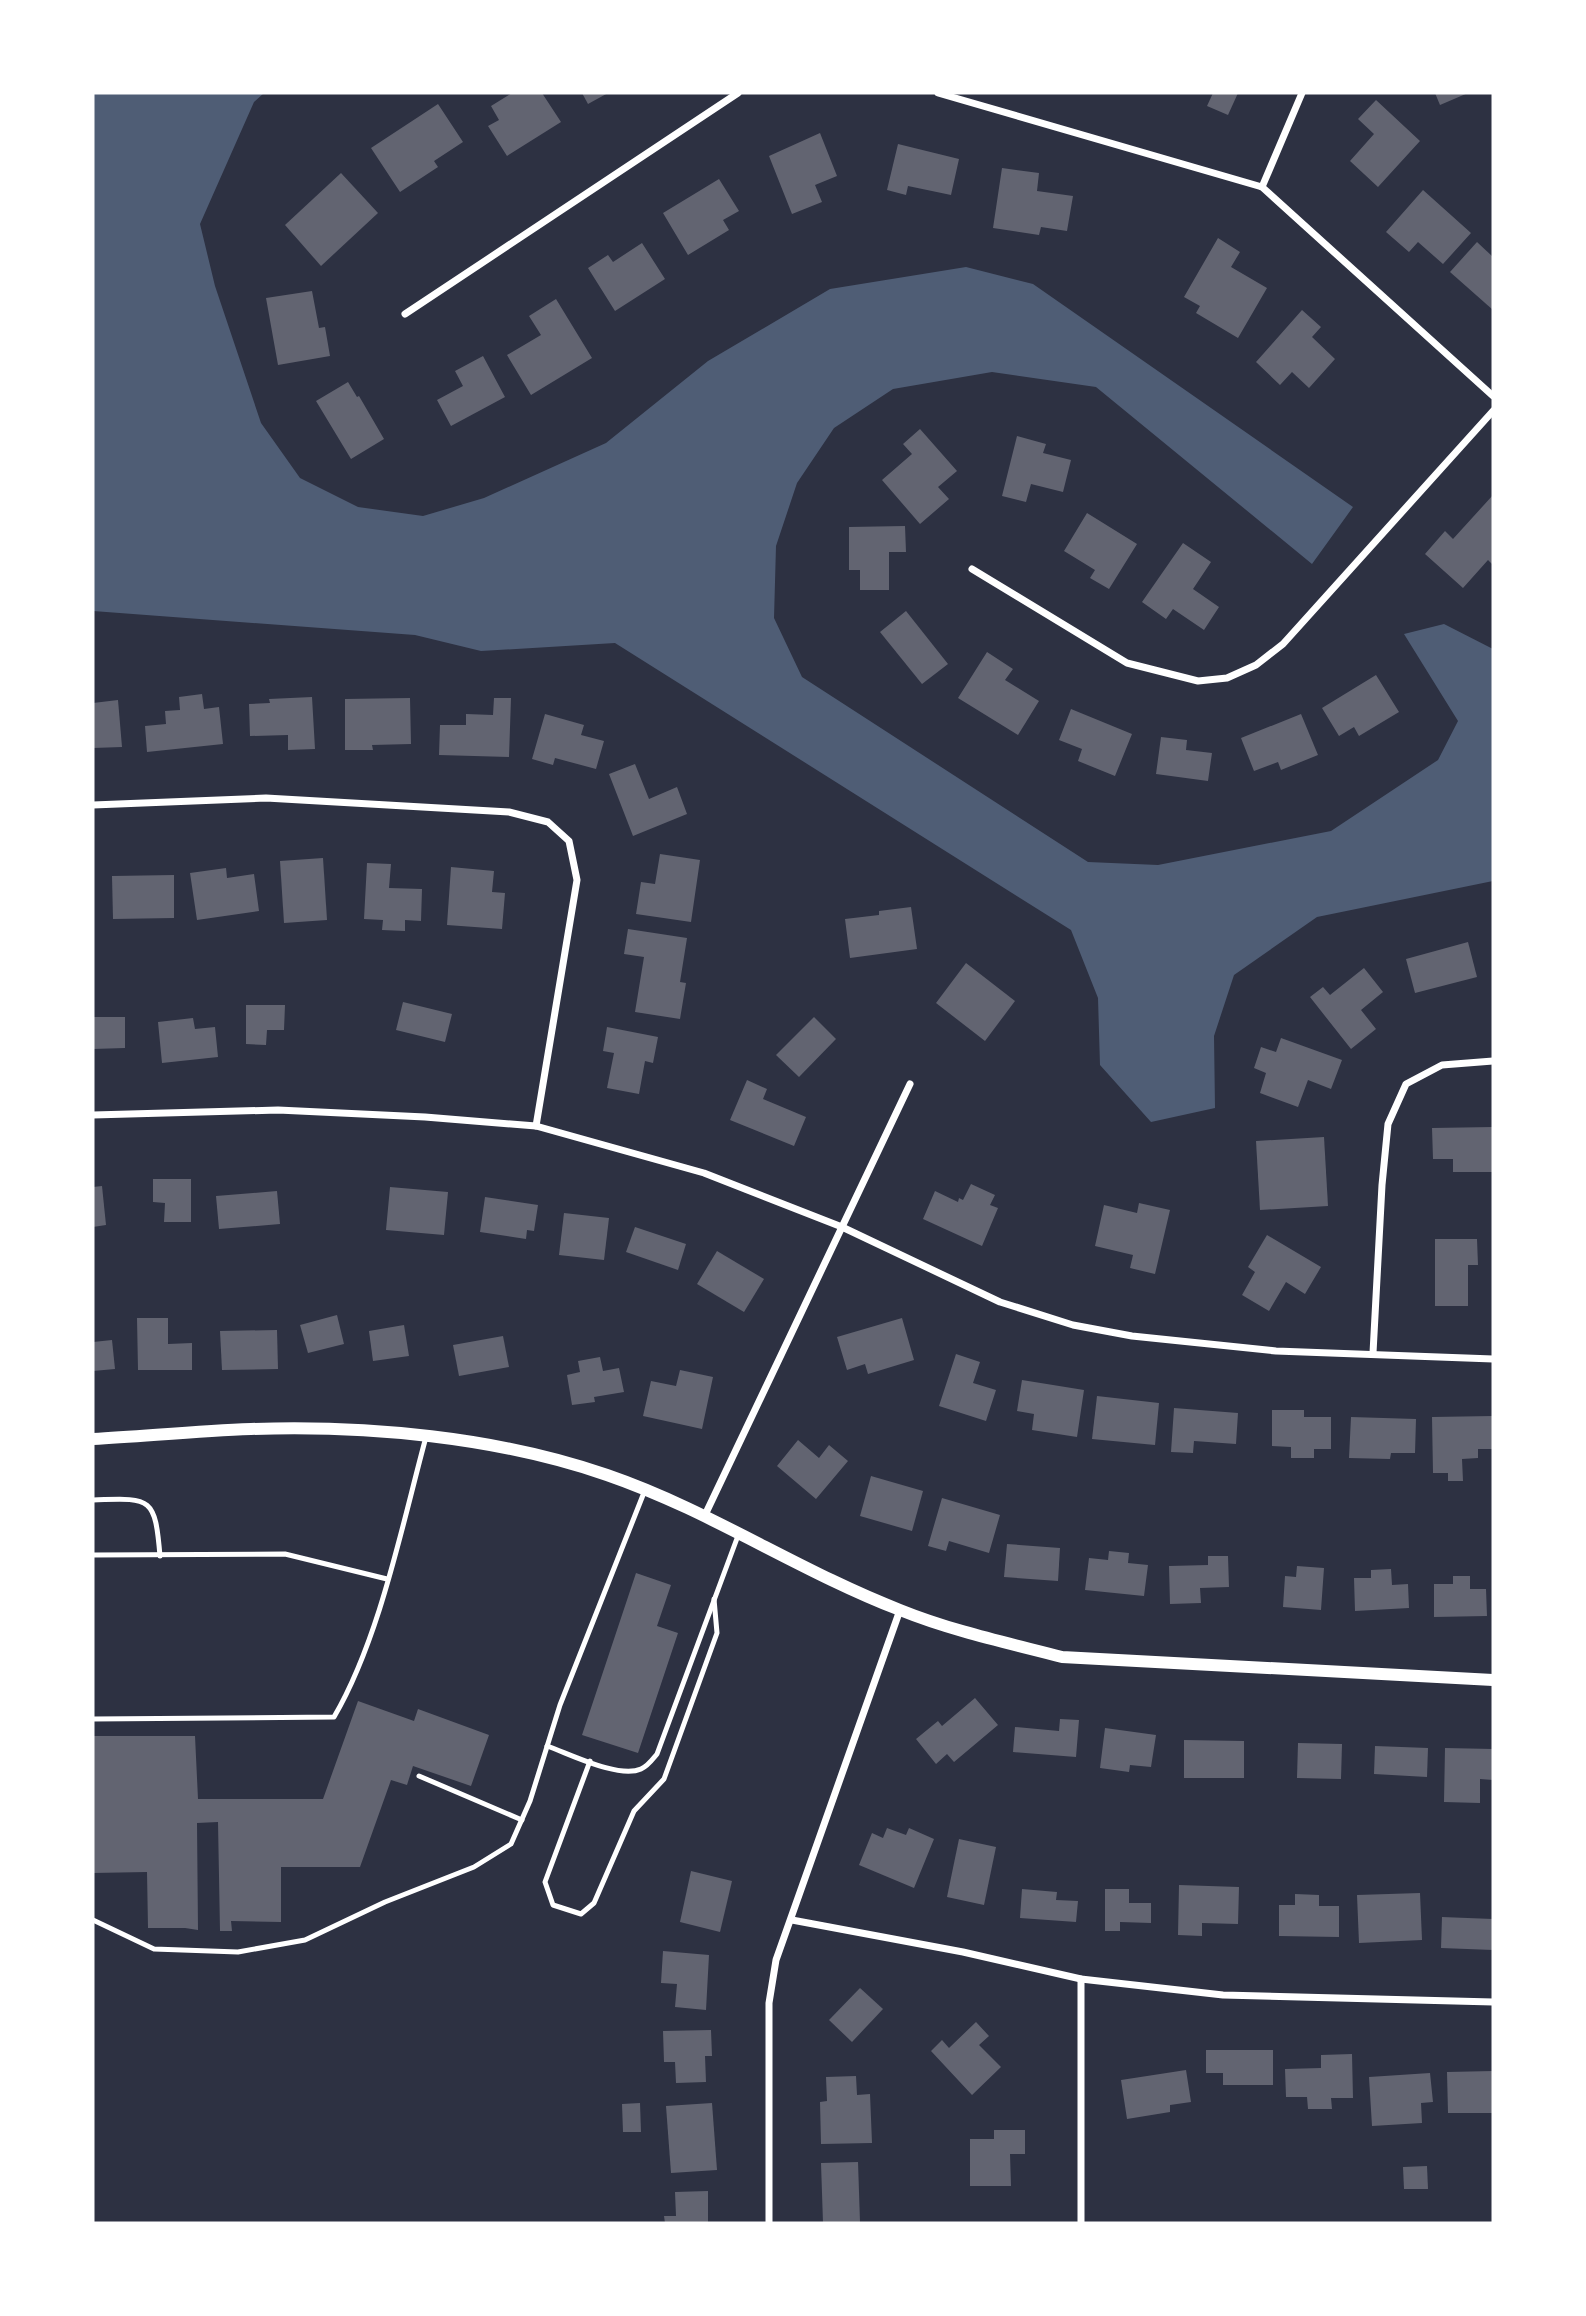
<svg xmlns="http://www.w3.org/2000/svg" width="1586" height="2316" font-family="'Space Grotesk',sans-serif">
<rect width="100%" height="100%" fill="#2d3142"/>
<!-- water -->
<path fill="#4f5d75" d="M93 93H264L254 102 200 224 215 286 261 423 300 478 358 507 423 516 484 498 606 443 708 361 830 289 966 267 1033 284 1353 507 1312 564 1096 387 992 372 893 389 834 428 797 483 776 546 774 618 802 677 1088 862 1158 865 1331 831 1438 760 1458 721 1404 634 1444 624 1493 649V881L1317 917 1234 975 1214 1036 1215 1108 1151 1122 1100 1065 1098 998 1071 930 615 643 481 651 415 635 93 611Z"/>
<!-- building -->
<g fill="#626471">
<path d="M512 93H542L561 122 507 156 488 126 499 120 491 106Z"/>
<path d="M582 93H608L588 104Z"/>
<path d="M1213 93H1238L1228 115 1207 106Z"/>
<path d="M1435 93H1468L1440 105Z"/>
<path d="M1376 100 1420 141 1378 187 1350 161 1374 134 1358 119Z"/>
<path d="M438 104 463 142 434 161 438 167 400 192 371 148Z"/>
<path d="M820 133 837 176 815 185 822 202 792 214 769 156Z"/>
<path d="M898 144 959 159 951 195 908 186 906 195 887 190Z"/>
<path d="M1002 168 1039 173 1037 191 1073 196 1067 231 1041 227 1039 235 993 228Z"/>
<path d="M341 173 378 213 321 266 285 225Z"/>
<path d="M719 179 739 211 723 220 729 230 688 255 663 213Z"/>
<path d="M1423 190 1471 233 1443 264 1418 242 1409 252 1386 232Z"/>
<path d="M1218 238 1240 252 1231 267 1267 288 1238 338 1196 313 1200 306 1184 297Z"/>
<path d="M1477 242 1493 257V310L1450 272Z"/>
<path d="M642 243 665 279 615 311 588 268 608 255 613 262Z"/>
<path d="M312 291 319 328 325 327 330 356 278 365 266 298Z"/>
<path d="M556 299 592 358 531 395 507 355 541 335 529 316Z"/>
<path d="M1302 310 1321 327 1312 337 1335 359 1309 388 1292 372 1280 385 1256 362Z"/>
<path d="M483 356 505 397 451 426 437 400 463 386 455 371Z"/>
<path d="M348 382 357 397 359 396 384 439 351 459 316 401Z"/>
<path d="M920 429 957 471 938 487 949 499 920 524 882 480 912 454 903 444Z"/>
<path d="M1017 436 1046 444 1043 453 1071 460 1063 492 1031 484 1026 502 1002 496Z"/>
<path d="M1493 495V565L1488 560 1463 588 1425 554 1445 531 1453 539Z"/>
<path d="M1087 513 1137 544 1109 589 1090 578 1095 570 1064 551Z"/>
<path d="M905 526 906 552H889V590H860V570H849V527Z"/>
<path d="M1183 543 1211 562 1193 589 1219 607 1204 630 1173 609 1166 619 1142 602Z"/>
<path d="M906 611 948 664 922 684 880 632Z"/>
<path d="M987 652 1013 669 1005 680 1039 701 1018 735 958 698Z"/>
<path d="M1376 675 1399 712 1359 736 1354 727 1339 736 1322 708Z"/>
<path d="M202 694 204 709 219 707 223 744 147 752 145 726 166 724 165 711 180 710 179 697Z"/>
<path d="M312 697 315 749 288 750V735L250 736 249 704 270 703 269 699Z"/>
<path d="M410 698 411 744 372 745 373 750H345V699Z"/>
<path d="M494 698H511L509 757 439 755 440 725H466V714L493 715Z"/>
<path d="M118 700 122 747 93 748V703Z"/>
<path d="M1071 709 1132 734 1115 776 1078 761 1082 749 1059 740Z"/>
<path d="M545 714 584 725 581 735 604 741 596 769 555 758 553 765 532 759Z"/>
<path d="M1301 714 1318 755 1281 770 1278 762 1254 771 1241 738Z"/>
<path d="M1161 737 1187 740 1186 750 1212 753 1208 781 1156 774Z"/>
<path d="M635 764 649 799 677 787 687 814 633 836 609 774Z"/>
<path d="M660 854 700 860 691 922 636 914 641 882 655 884Z"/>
<path d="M323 858 327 920 284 923 280 861Z"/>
<path d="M367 863 391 864 389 888 422 889 421 921 405 920V931L382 930 383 920 364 919Z"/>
<path d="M451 867 494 871 492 892 505 893 502 929 447 925Z"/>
<path d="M226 868 227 878 254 874 259 911 197 920 190 873Z"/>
<path d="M174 875V918L113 919 112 876Z"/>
<path d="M911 907 917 949 850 958 845 919 879 915V911Z"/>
<path d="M628 929 687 938 680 982 686 983 680 1019 635 1012 644 957 624 954Z"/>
<path d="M1468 942 1477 977 1415 993 1406 959Z"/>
<path d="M966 963 1015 1001 985 1041 936 1003Z"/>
<path d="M1364 968 1383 992 1361 1010 1376 1029 1351 1049 1310 997 1323 987 1330 995Z"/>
<path d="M403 1002 452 1014 445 1042 396 1030Z"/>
<path d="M246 1005H285L284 1030H267L266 1045 246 1044Z"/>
<path d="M93 1017H125V1048L93 1049Z"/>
<path d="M814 1017 836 1039 799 1077 776 1055Z"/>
<path d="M193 1018 195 1029 215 1027 218 1057 162 1063 158 1022Z"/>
<path d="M607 1027 658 1037 653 1063 645 1061 639 1094 607 1088 614 1053 603 1051Z"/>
<path d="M1281 1038 1342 1060 1331 1089 1308 1080 1298 1107 1260 1093 1266 1073 1254 1068 1261 1047 1276 1052Z"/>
<path d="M747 1080 767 1089 763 1099 806 1117 794 1146 730 1120Z"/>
<path d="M1493 1127V1172H1453V1159H1433L1432 1128Z"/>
<path d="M1324 1137 1328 1206 1260 1210 1256 1141Z"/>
<path d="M153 1179H191V1222H164L165 1203 153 1202Z"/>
<path d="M971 1184 995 1195 990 1205 998 1208 982 1246 923 1219 935 1191 958 1202 959 1198 963 1200Z"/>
<path d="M102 1186 106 1225 93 1227V1187Z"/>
<path d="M390 1187 448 1192 444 1235 386 1230Z"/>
<path d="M277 1191 280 1224 219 1229 216 1196Z"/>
<path d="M485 1197 538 1205 534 1231 527 1230 526 1239 480 1232Z"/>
<path d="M1139 1203 1170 1210 1155 1274 1130 1268 1133 1255 1095 1246 1104 1205 1137 1213Z"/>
<path d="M564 1213 609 1218 604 1260 559 1255Z"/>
<path d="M635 1227 686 1244 678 1270 626 1252Z"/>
<path d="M1267 1235 1321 1267 1305 1294 1286 1282 1269 1311 1242 1295 1255 1272 1248 1267Z"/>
<path d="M1435 1239H1477L1478 1265H1468V1306H1435Z"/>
<path d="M717 1251 764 1279 744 1312 697 1284Z"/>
<path d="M337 1315 344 1344 308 1353 300 1325Z"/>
<path d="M137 1318H168V1344L192 1343V1370H138Z"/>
<path d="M902 1318 914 1360 868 1374 865 1364 847 1370 837 1337Z"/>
<path d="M404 1325 409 1356 373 1361 369 1331Z"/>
<path d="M277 1330 278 1369 222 1370 220 1331Z"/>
<path d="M503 1336 509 1367 459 1376 453 1345Z"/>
<path d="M112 1340 115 1369 93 1371V1342Z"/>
<path d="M956 1354 980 1362 973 1383 996 1390 986 1421 939 1406Z"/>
<path d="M600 1357 603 1371 619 1368 624 1392 594 1397 595 1402 572 1405 567 1375 580 1372 578 1361Z"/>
<path d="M680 1370 713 1377 702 1429 643 1416 651 1381 676 1386Z"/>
<path d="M1022 1380 1084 1390 1077 1437 1032 1430 1034 1414 1017 1411Z"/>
<path d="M1097 1396 1159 1403 1155 1445 1092 1439Z"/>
<path d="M1174 1408 1238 1413 1236 1444 1194 1441 1193 1453 1171 1452Z"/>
<path d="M1272 1410H1304V1417H1331V1449H1314V1458H1291V1447L1272 1446Z"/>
<path d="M1493 1416V1449H1478V1458L1462 1459 1463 1481H1448V1473H1433L1432 1417Z"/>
<path d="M1351 1417 1416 1419 1415 1453H1391L1390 1459 1349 1458Z"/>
<path d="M798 1440 819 1458 829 1445 848 1461 816 1499 777 1466Z"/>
<path d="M871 1476 923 1491 912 1531 860 1516Z"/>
<path d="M942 1498 1000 1515 989 1553 949 1541 946 1551 928 1546Z"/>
<path d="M1007 1544 1060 1548 1058 1581 1004 1577Z"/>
<path d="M1109 1551 1129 1553 1128 1563 1148 1565 1144 1596 1085 1590 1089 1558 1108 1560Z"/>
<path d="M1208 1556H1228L1229 1587 1200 1588 1201 1603 1170 1604 1169 1566 1208 1565Z"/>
<path d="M1297 1566 1324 1568 1321 1610 1283 1607 1285 1576 1296 1577Z"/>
<path d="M1391 1569 1392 1585 1408 1584 1409 1608 1355 1611 1354 1578H1371V1570Z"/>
<path d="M636 1573 671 1585 657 1626 678 1633 638 1753 582 1735Z"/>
<path d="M1453 1576H1470V1589H1486L1487 1616 1434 1617V1584H1453Z"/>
<path d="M975 1698 998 1725 954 1762 947 1754 936 1764 916 1739 938 1721 942 1726Z"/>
<path d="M358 1701 414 1721 418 1709 489 1735 471 1786 413 1766 407 1785 391 1780 360 1867H281V1922L231 1921 232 1931H220L218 1822 197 1823 198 1930 185 1928H148L147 1872 93 1873V1736H195L198 1799H323Z"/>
<path d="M1060 1719 1079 1720 1076 1757 1013 1752 1015 1727 1059 1731Z"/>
<path d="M1105 1728 1156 1735 1151 1767 1130 1765 1129 1772 1100 1768Z"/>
<path d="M1184 1740 1244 1741V1778H1184Z"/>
<path d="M1298 1743 1342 1744 1341 1779 1297 1778Z"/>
<path d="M1375 1746 1428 1748 1427 1777 1374 1774Z"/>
<path d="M1445 1748 1493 1749V1780L1480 1779V1803L1444 1802Z"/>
<path d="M887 1828 906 1835 909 1828 934 1839 914 1888 859 1865 872 1833 883 1838Z"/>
<path d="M959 1839 996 1847 984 1905 947 1897Z"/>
<path d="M691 1871 732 1881 720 1932 680 1922Z"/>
<path d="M1179 1885 1239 1887 1238 1924 1202 1923V1936L1178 1935Z"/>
<path d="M1022 1889 1057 1892 1056 1900 1078 1901 1076 1922 1020 1918Z"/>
<path d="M1105 1889H1129V1903H1151V1923L1120 1922V1931H1105Z"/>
<path d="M1420 1893 1422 1940 1359 1943 1357 1895Z"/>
<path d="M1295 1894 1319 1895V1906H1339V1937L1279 1936V1905H1295Z"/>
<path d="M1442 1917 1493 1919V1950L1441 1948Z"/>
<path d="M663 1951 709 1955 706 2010 675 2007 677 1984 661 1983Z"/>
<path d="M860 1988 883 2009 852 2042 829 2020Z"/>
<path d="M976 2022 989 2036 979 2045 1001 2067 972 2095 931 2051 942 2040 949 2048Z"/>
<path d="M711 2030 712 2056H705L706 2082 676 2083 675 2062H664L663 2031Z"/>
<path d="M1206 2050H1273V2085H1223V2073H1206Z"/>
<path d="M1352 2054 1353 2098H1331L1332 2109H1308L1307 2097H1286L1285 2069 1321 2068V2055Z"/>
<path d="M1186 2070 1191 2102 1170 2105V2112L1127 2119 1121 2080Z"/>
<path d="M1493 2071V2113H1448L1447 2072Z"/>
<path d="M1430 2073 1433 2102 1421 2103 1422 2123 1372 2126 1369 2077Z"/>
<path d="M856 2076 857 2095 870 2094 872 2143 821 2144 820 2102 827 2101 826 2077Z"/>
<path d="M640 2103 641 2132H623L622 2104Z"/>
<path d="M712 2103 717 2170 671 2173 666 2106Z"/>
<path d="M994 2130H1025V2154H1010L1011 2186H970V2139H994Z"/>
<path d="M858 2162 860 2222 823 2223 821 2163Z"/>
<path d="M1427 2166 1428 2189H1404L1403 2167Z"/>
<path d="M708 2191V2223H665L664 2216H676L675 2192Z"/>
</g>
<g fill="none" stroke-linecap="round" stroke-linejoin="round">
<!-- service -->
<g stroke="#fff" stroke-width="5">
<path d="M93 1500C151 1498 155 1496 160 1556"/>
<path d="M93 1555 285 1554 387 1579"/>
<path d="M93 1719 334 1717C380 1638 402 1525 426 1437"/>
<path d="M547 1746C570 1754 619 1779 641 1769 648 1766 652 1760 657 1754L739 1533"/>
<path d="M590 1761 545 1882 553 1905 581 1914 594 1903 634 1811 664 1779 717 1633 714 1599"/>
<path d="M419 1776 522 1820"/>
<path d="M93 1920 154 1949 238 1952 305 1940 385 1902 474 1867 511 1844 530 1801 560 1705 645 1490"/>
</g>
<!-- minor -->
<g stroke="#fff" stroke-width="7">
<path d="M938 93 1262 187 1493 396"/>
<path d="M1262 187 1302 93"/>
<path d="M405 314 738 93"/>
<path d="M972 569 1127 663 1198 681 1227 678 1256 665 1283 644 1493 411"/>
<path d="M93 805 266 798 509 812 548 822 569 841 577 880 536 1126"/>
<path d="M93 1115 278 1110 425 1117 536 1126 704 1173 842 1227 1000 1302 1073 1325 1132 1336 1276 1351 1493 1359"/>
<path d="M1373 1353 1382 1185 1388 1124 1406 1084 1442 1065 1493 1061"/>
<path d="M705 1515 910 1084"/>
<path d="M792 1920 963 1952 1081 1979 1223 1995 1493 2002"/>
<path d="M769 2223V2003L776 1960 900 1610"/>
<path d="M1081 2223V1979"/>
</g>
<!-- tertiary -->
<path stroke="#fff" stroke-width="12" d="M93 1439C146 1436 198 1431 251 1429 367 1425 497 1437 607 1475 709 1510 799 1571 900 1610 952 1631 1008 1643 1062 1657L1493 1680"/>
</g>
<!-- border -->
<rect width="1586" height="2316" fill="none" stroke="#ffffff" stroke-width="189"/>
</svg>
